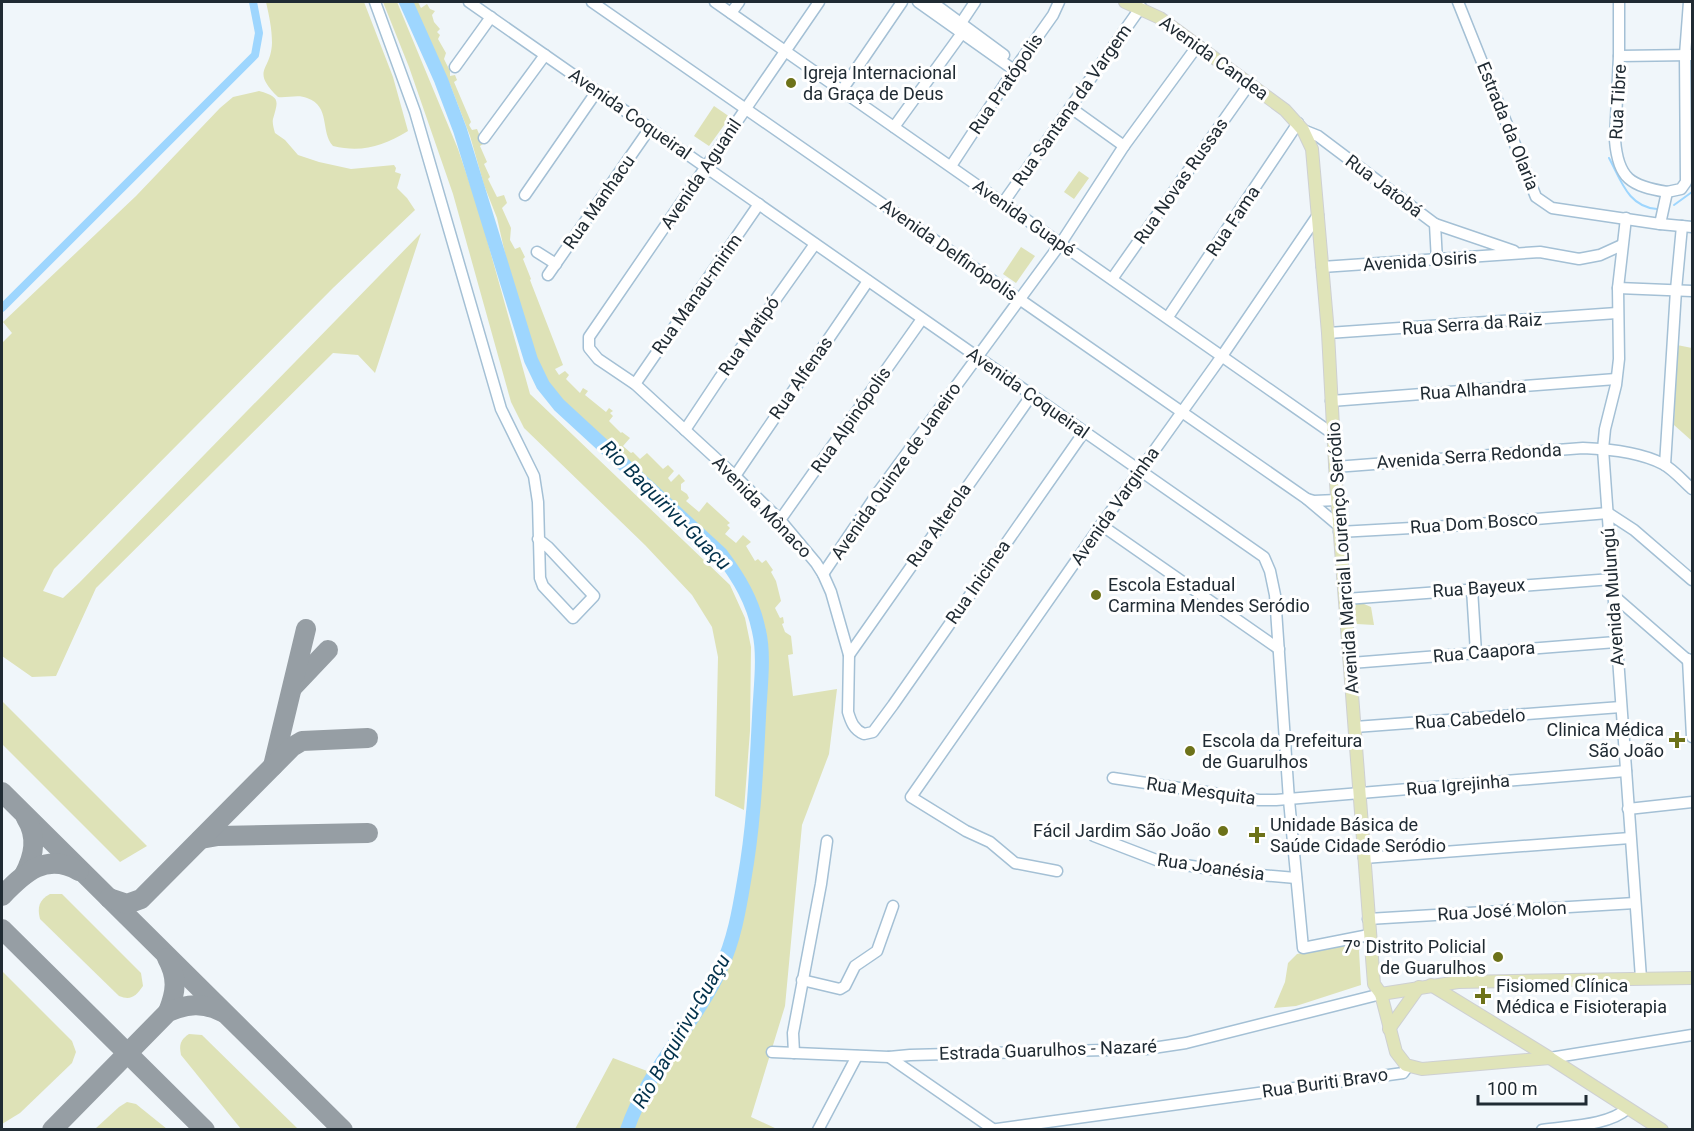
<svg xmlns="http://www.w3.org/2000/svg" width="1694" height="1131" font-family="Roboto,sans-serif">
<rect width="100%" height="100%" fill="#f0f6fa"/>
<!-- green -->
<g fill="#dee2b7">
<path d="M266 2H364L393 77 408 131C383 146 362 153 333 146 320 132 331 106 307 98 299 94 287 98 278 97 250 69 271 72 272 43 272 29 269 15 266 2Z"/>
<path d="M383 2H397L458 149 479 211 530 394 730 585 745 618 751 647 750 731 744 810 715 796 718 657 712 627 692 595 645 545 524 428 511 402 453 194 409 67Z"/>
<path d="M412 2H418L421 8 427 4 430 9 435 11 432 15 434 22 440 29 437 32 440 35 438 39 446 53 444 59 450 71V76L455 75 457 80 454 82 471 122 469 125 472 130 477 129 483 144 480 146 487 162 484 164 490 177 488 179 497 197 504 195 507 203 502 208 511 228 510 240 515 249 520 247 525 257 523 259 531 279 530 280 563 365 555 369 559 375 565 371 569 375 566 379 580 393 583 388 588 391 585 395 606 412 609 408 613 411 610 413 613 416 609 421 621 433 622 432 630 438 623 446 631 453 633 452 640 459 647 453 663 469 668 465 674 471 668 478 671 482 679 474 685 481 681 484V490L687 494 689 498 686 501 699 512 707 502 730 523 727 525 730 528 725 534 736 543 743 535 751 542 746 546 755 561 758 559 762 563 766 560 773 570 771 572 776 581 781 601 775 608 780 618 783 617 784 623 782 624 785 632 791 636 793 654 788 655 793 696 837 689 829 754 802 825 785 1006 751 1117 777 1129H575L613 1058 655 1074 721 969 749 883 756 780 761 656H765L764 628 756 602 724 551 615 450 588 429 564 404 536 365 519 315 497 218 484 185 470 136 451 87Z"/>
<path d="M259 91C281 97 278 101 273 119 272 123 274 129 275 133L285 140 298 155 319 162 351 169 394 165 396 168 395 172 401 174 397 188 407 198 415 210 333 288 54 569 43 591 63 598 80 582 421 233 375 373 358 355 333 353 96 588 56 676 32 677 2 656V343L12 333 3 322 136 196 220 108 233 97Z"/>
<path d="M714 106 730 117 709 146 694 136Z"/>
<path d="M1079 171 1089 178 1074 199 1064 192Z"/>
<path d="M1021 247 1035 256 1016 283 1003 274Z"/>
<path d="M1677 345 1692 348V441L1674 425Z"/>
<path d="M1354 603 1364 604 1371 607 1374 625 1357 624 1352 618Z"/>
<path d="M2 701 147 846 120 862 2 744Z"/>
<path d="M50 894H62L141 973 143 986C136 996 131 1001 119 996L40 919C37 907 39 900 50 894Z"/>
<path d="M1362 941 1359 951 1361 985 1296 1006 1274 1008 1285 982 1288 963 1297 954Z"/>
<path d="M2 971 72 1041 76 1052 72 1063 20 1113 2 1124Z"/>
<path d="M189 1034 202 1035 298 1129H241L181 1055C179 1045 180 1040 189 1034Z"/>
<path d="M127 1102 136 1104 167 1129H95L119 1107Z"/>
</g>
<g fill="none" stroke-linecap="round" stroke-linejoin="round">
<!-- stream -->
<g stroke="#9ed6fe" stroke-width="2">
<path d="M1609 158C1621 180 1628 207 1657 209"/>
<path d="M1674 205 1692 192"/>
</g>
<!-- canal -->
<path stroke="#9ed6fe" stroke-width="8" d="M2 308 255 55 259 33 253 2"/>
<!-- river -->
<path stroke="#9ed6fe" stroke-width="14" d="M406 2 441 80 460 130 531 360 543 385 559 405 721 554C739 578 753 601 759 631 765 656 760 691 759 717 756 774 754 825 744 881 739 911 734 940 721 968 695 1025 647 1070 627 1130"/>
<!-- taxiway -->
<g stroke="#969ea4" stroke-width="20">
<path d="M293 687 328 650"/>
<path d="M273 766 306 629"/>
<path d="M2 792 343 1130"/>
<path d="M201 839 218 836 368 833"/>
<path d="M24 875C34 856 38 837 26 818"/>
<path d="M2 896C24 873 46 852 79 871"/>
<path d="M109 898 127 904 141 899 292 747 302 741 368 738"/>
<path d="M2 929 205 1130"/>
<path d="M167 958C178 978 176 992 168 1012"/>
<path d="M52 1130 168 1012C187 1004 203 1002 222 1012"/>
</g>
<defs>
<g id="minor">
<path d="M375 2 415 112 501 409 534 476 538 502 540 578 543 586 573 618 594 596 548 547 538 539"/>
<path d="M469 2 1264 557 1270 571 1275 595 1289 800 1303 948 1369 935"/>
<path d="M592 2 1307 499"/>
<path d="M715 2 1333 434"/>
<path d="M819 2 589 337V348L598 359 635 384 735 476 780 520 816 563 823 574 831 592 849 655 848 712C851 722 854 730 864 734L873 732 893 705 1084 432"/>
<path d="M918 2 1014 70"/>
<path d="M932 2 1004 55"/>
<path d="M1458 2 1536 197 1552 208 1660 224 1692 227"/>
<path d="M1619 2V56"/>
<path d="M731 13 739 2"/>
<path d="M957 29 975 2"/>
<path d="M455 67 491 17"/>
<path d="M842 90 902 2"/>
<path d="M1071 108 1124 146"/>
<path d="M894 127 962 33"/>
<path d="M1303 130 1318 136 1435 224 1437 261"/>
<path d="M484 138 545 55"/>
<path d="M951 166 1014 70 1053 15 1059 2"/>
<path d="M1667 192 1681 189 1686 182 1685 55 1689 2"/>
<path d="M525 195 597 91"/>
<path d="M1003 203 1141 7"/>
<path d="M1626 218 1618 288 1619 359 1616 385 1605 429 1603 449 1641 978"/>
<path d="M1435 224 1514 251"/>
<path d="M1660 224 1667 192C1631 186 1618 179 1615 140L1619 56 1692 55"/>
<path d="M537 252 556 264"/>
<path d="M1322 267 1540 252 1579 259 1600 255 1622 245"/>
<path d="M548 275 650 128"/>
<path d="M1112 279 1250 83"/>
<path d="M1618 288 1692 291"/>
<path d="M1168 317 1298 123"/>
<path d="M1328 333 1617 313"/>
<path d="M635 384 759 204"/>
<path d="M1331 401 1616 379"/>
<path d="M685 430 719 379 815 244"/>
<path d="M1665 465 1676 290 1682 226"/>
<path d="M1335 467 1583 448C1609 449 1640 452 1663 464 1674 470 1683 481 1692 489"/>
<path d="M735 476 868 281"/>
<path d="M1337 500 1314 501 1307 499 1339 526"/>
<path d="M780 520 922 319"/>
<path d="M1101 525 1279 649"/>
<path d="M1339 532 1466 525 1608 513 1634 530 1692 580"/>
<path d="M823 574 879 491 1061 243 1124 146 1198 45"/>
<path d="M1472 589 1476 653"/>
<path d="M1614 596 1692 664"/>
<path d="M1346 599 1612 579"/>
<path d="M849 655 1031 396"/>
<path d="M1688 659 1692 737"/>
<path d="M1351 663 1616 642"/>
<path d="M1355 727 1621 707"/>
<path d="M1113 778 1259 800H1276L1626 771"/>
<path d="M1628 809 1692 802"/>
<path d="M1094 836 1159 861 1237 873 1296 878"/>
<path d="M1364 858 1630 838"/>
<path d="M1057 871 1015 863 990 842 966 831 911 797 1101 525 1222 356 1318 215"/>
<path d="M1368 919 1635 903"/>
<path d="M802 980 840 989 845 986 855 966 877 951 893 906"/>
<path d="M772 1052 889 1057 910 1055 1146 1049 1186 1043 1381 994"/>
<path d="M794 1053 793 1033 821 884 827 841"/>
<path d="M889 1057 993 1129"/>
<path d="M1550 1058 1692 1035"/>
<path d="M818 1130 857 1056"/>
<path d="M990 1130 1403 1073 1408 1066"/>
<path d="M1542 1130C1567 1126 1609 1126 1628 1108"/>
</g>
<g id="major">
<path d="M1125 2 1160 18 1285 110 1303 130 1312 149 1328 333 1336 483 1374 984 1381 994 1396 1052 1406 1065 1422 1069 1550 1058"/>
<path d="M1431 985 1550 1058 1662 1130"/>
<path d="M1381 994 1458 982 1692 978"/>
<path d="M1389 1029 1419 987"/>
</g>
</defs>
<!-- minor casing -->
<use href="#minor" stroke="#a4c0d5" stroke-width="13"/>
<!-- major casing -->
<use href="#major" stroke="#ced0d2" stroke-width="14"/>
<!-- minor -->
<use href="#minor" stroke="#fff" stroke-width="10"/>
<!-- major -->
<use href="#major" stroke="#e0e4b9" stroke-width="12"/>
</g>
<!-- markers -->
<g fill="#6d7219" stroke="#fff" stroke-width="2">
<circle cx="791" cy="83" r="6"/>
<circle cx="1096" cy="595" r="6"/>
<path d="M1674 731h6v6h6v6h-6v6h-6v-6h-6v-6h6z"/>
<circle cx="1190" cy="751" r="6"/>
<circle cx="1223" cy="831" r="6"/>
<path d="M1254 826h6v6h6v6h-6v6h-6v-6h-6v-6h6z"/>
<circle cx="1498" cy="957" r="6"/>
<path d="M1480 987h6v6h6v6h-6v6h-6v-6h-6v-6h6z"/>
</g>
<g text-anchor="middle" stroke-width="6" stroke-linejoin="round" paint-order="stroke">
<!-- street labels -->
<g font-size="18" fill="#202b33" stroke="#fff">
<text transform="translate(1214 58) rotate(36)" y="6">Avenida Candea</text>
<text transform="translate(1006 84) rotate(-56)" y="6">Rua Pratópolis</text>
<text transform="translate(1618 102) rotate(-87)" y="6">Rua Tibre</text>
<text transform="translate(1072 105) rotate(-55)" y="6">Rua Santana da Vargem</text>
<text transform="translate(630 114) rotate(35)" y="6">Avenida Coqueiral</text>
<text transform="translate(1508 126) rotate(68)" y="6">Estrada da Olaria</text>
<text transform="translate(701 174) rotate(-56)" y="6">Avenida Aguanil</text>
<text transform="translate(1181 181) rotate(-55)" y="6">Rua Novas Russas</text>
<text transform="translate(1384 186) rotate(37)" y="6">Rua Jatobá</text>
<text transform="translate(599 202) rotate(-55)" y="6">Rua Manhacu</text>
<text transform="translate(1024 218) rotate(35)" y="6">Avenida Guapé</text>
<text transform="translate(1233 221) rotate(-56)" y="6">Rua Fama</text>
<text transform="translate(949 250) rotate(35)" y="6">Avenida Delfinópolis</text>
<text transform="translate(1420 261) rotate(-4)" y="6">Avenida Osiris</text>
<text transform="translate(697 294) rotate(-55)" y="6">Rua Manau-mirim</text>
<text transform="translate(1472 324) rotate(-4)" y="6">Rua Serra da Raiz</text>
<text transform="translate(749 336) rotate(-55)" y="6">Rua Matipó</text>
<text transform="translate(801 378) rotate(-55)" y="6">Rua Alfenas</text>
<text transform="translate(1473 390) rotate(-4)" y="6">Rua Alhandra</text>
<text transform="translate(1028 393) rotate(35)" y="6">Avenida Coqueiral</text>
<text transform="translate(851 420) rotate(-55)" y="6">Rua Alpinópolis</text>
<text transform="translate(1469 456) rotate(-4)" y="6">Avenida Serra Redonda</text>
<text transform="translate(896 471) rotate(-55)" y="6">Avenida Quinze de Janeiro</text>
<text transform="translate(1115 506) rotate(-55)" y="6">Avenida Varginha</text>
<text transform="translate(762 507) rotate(46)" y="6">Avenida Mônaco</text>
<text transform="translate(1474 523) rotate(-4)" y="6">Rua Dom Bosco</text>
<text transform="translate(939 525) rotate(-55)" y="6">Rua Alterola</text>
<text transform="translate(1343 558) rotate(-94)" y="6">Avenida Marcial Lourenço Seródio</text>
<text transform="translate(978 582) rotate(-55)" y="6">Rua Inicinea</text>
<text transform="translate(1479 588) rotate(-4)" y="6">Rua Bayeux</text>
<text transform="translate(1613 597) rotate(-94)" y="6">Avenida Mulungú</text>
<text transform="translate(1484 652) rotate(-5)" y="6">Rua Caapora</text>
<text transform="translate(1470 719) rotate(-4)" y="6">Rua Cabedelo</text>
<text transform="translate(1458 785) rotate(-5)" y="6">Rua Igrejinha</text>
<text transform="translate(1201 791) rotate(8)" y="6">Rua Mesquita</text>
<text transform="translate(1211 867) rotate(8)" y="6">Rua Joanésia</text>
<text transform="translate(1502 911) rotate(-3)" y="6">Rua José Molon</text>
<text transform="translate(1048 1050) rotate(-2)" y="6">Estrada Guarulhos - Nazaré</text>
<text transform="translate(1325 1083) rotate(-8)" y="6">Rua Buriti Bravo</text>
</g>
<!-- poi labels -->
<g font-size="18" fill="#202b33" stroke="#fff" text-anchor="start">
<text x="803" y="79">Igreja Internacional<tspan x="803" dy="21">da Graça de Deus</tspan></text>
<text x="1108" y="591">Escola Estadual<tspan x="1108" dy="21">Carmina Mendes Seródio</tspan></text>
<text x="1664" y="736" text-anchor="end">Clinica Médica<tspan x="1664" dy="21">São João</tspan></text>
<text x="1202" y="747">Escola da Prefeitura<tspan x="1202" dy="21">de Guarulhos</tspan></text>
<text x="1270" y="831">Unidade Básica de<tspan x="1270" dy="21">Saúde Cidade Seródio</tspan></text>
<text x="1211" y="837" text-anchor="end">Fácil Jardim São João</text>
<text x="1486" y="953" text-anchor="end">7º Distrito Policial<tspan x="1486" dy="21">de Guarulhos</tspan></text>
<text x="1496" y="992">Fisiomed Clínica<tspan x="1496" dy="21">Médica e Fisioterapia</tspan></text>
</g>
<!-- water labels -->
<g font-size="20" font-style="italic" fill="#02314b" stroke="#fff">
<text transform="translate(666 505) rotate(45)" y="7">Rio Baquirivu-Guaçu</text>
<text transform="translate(681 1031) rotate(-60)" y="7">Rio Baquirivu-Guaçu</text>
</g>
</g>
<!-- border -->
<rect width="1694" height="1131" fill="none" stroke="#202b33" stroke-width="6"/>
<!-- scale -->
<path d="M1478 1095v9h108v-9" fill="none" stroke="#202b33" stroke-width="3"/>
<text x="1487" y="1095" font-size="18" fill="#202b33" stroke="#ffffff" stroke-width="4.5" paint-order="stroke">100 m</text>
</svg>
